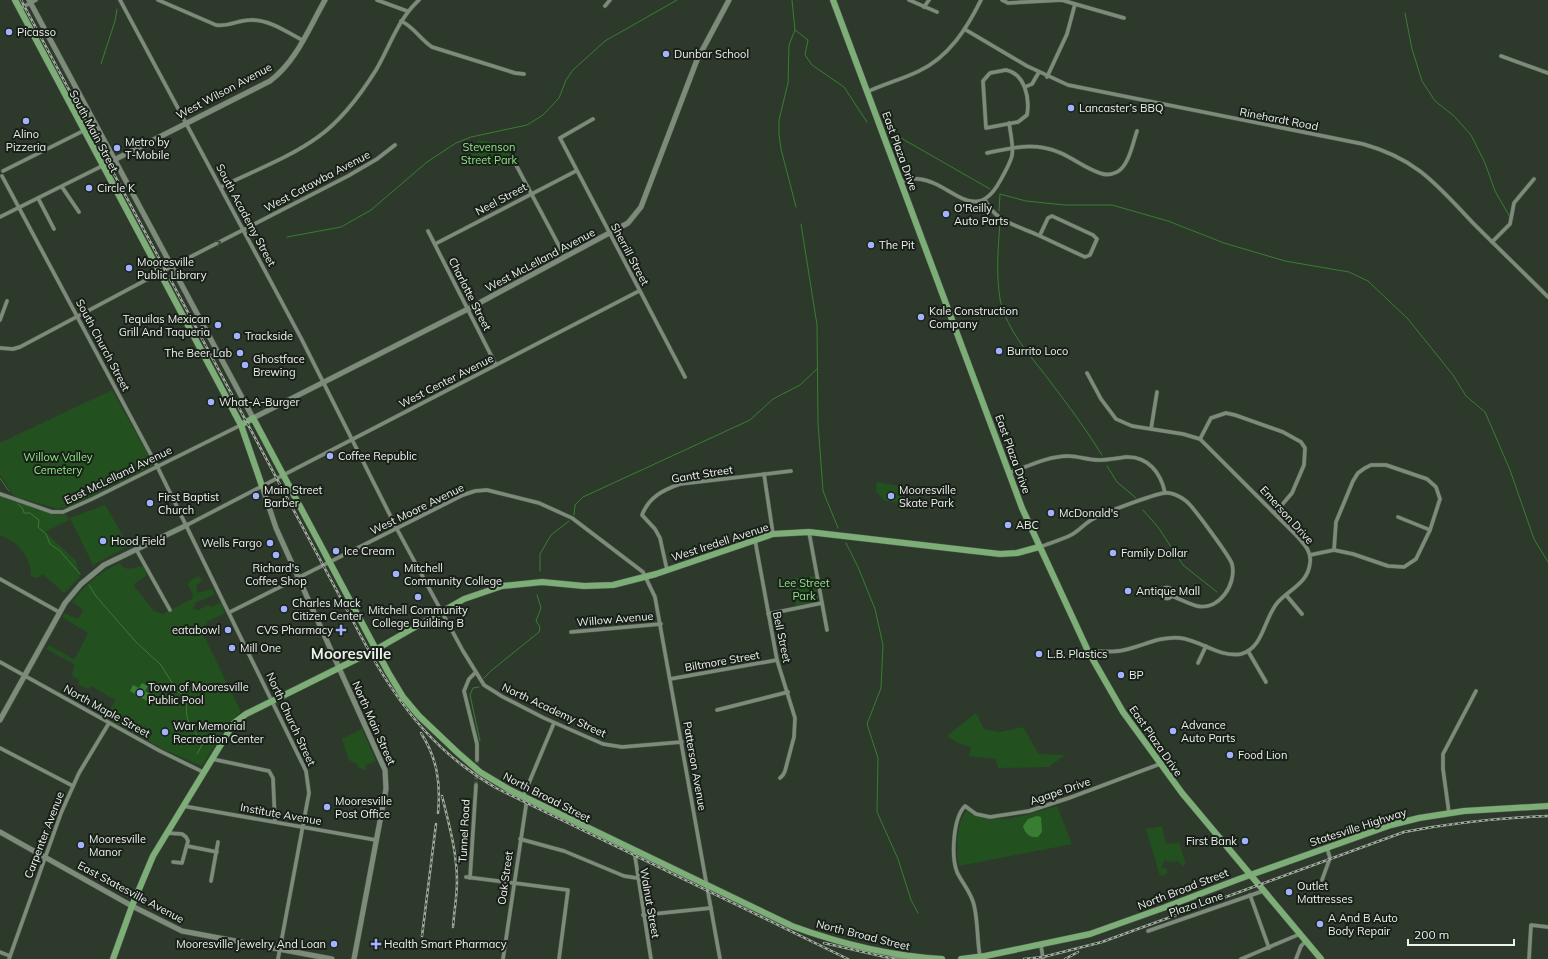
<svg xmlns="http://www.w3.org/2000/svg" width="1548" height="959" font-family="Mulish,sans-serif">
<rect width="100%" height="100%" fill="#2d3a2b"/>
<!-- green -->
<g fill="#23501f">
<path d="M479 140 496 143 517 156 509 160 510 161 495 167 474 161 469 157 472 147Z"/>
<path d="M112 390 154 465 69 507 58 509 14 496 0 474V443Z"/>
<path d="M877 482 903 487 900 510H898L899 503 885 501 876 492Z"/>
<path d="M0 496 49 513 56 515 66 514 69 520 45 532 76 561 80 577 64 593 43 574 37 578 31 576C31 556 18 542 0 535Z"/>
<path d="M105 505 129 546 93 565 70 518Z"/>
<path d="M120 563C126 574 135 566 144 566L147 575 135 583 134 586 154 611 163 614 192 599 193 595 188 584 190 581 198 576 202 581 196 586 198 593 212 589 215 594 195 603 193 609 199 610 207 605 212 607 221 602 225 613 207 622V624L200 628 241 712 227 725 202 766 165 750 106 718 115 700 91 686 88 689 78 684 79 680 72 676 74 664 46 649 49 645 73 659 76 657 88 633 62 617 64 613 78 619 83 610 72 602C85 585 100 572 120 563Z"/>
<path d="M815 576 818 598 817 602 796 606 790 579Z"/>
<path d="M976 713 984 729 999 732 1023 727 1039 754 1065 755 1049 767 998 768 996 759 969 756 971 747 958 743 947 736Z"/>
<path d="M362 729 376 761 366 765V770L358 768V765L349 760 342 739Z"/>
<path d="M1057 806 1072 844 959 866C956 852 956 821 967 811 990 828 1031 814 1057 806Z"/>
<path d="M1162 826 1166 844 1179 843 1186 864 1183 866 1178 861 1171 862 1165 860 1161 867 1167 869V874L1160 876 1146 829Z"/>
</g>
<!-- water -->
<g fill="#397d32">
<path d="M142 683 148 686 145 691 150 694 147 701 130 691 133 685 139 688Z"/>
<path d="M1037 816 1041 817 1042 832 1038 837C1030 838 1025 834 1023 826L1028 819Z"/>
</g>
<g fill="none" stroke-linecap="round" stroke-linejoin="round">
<!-- stream -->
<g stroke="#397d32" stroke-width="1">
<path d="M792 0 795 30 789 45 788 83 779 120V134L781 149 796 207"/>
<path d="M1405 13 1412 49 1422 81 1435 101 1454 116 1471 135 1485 163 1495 191 1510 217"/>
<path d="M795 30 808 40 805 55 812 65 844 87 867 122"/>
<path d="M101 64 115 21 117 9"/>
<path d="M894 134 990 189"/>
<path d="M999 211 1000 194 1026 201 1065 205H1112L1168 221 1224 243 1285 261 1349 272 1368 281 1408 319 1453 375 1466 396 1485 412 1510 470 1534 539 1548 562"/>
<path d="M1000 223C998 249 996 274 1000 299 1006 330 1031 356 1049 380 1068 405 1086 429 1102 455"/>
<path d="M801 224 817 325 818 423 823 491 838 528"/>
<path d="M287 237 341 227 371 210 427 162 456 143 471 137 527 125 543 115 559 98 566 80 573 70 605 41 677 0"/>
<path d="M1107 466 1117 482 1136 498"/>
<path d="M0 478 9 491"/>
<path d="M18 504 23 509 24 513H30L39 520 38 527 46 534 50 544 60 551 80 574"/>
<path d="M1143 510 1158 527 1183 565 1217 592"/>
<path d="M574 515 575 505 583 497 750 420 773 399 800 385 818 368"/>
<path d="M846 543 858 567 875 609 883 645 881 688 867 724 878 758 877 812 898 859 911 900 918 913"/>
<path d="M540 571V554L551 535 569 521"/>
<path d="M89 585 95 595 136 642 161 665 177 691 185 697C188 705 185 712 188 720 191 729 199 735 202 745L197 754"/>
<path d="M484 678 492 670 539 632 540 627 536 621 541 608 537 595"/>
<path d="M479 687 473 688 470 695 480 741"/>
</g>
<!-- street-tunnel -->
<path stroke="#4a5648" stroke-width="3.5" stroke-dasharray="3.5 2" stroke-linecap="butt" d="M476 785 477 760"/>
<defs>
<g id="street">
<path d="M120 0 301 338 398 531 463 651 484 685 503 697 544 718 603 744 622 747 682 742"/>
<path d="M158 0 216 25C229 27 238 20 250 20 268 19 287 32 302 40"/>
<path d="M377 0 407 11"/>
<path d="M909 0 937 12"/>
<path d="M1002 0 1008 3 1062 0 1075 4 1067 34 1047 77"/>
<path d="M1075 4 1124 18"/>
<path d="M605 6 610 0"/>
<path d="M924 7 929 0"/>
<path d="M19 9 36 0"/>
<path d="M401 21C414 27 420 39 432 47L515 73 524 74"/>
<path d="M966 30 1027 66 1068 85 1363 144C1417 159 1437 185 1473 223 1498 248 1523 272 1548 297"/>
<path d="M1501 56 1548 73"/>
<path d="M1006 70C1025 74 1030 98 1027 115L1018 122 986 128 983 81 990 73Z"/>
<path d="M1025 87 1032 84 1039 72"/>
<path d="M867 92C884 84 903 79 919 71 949 57 967 28 981 0"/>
<path d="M593 119 560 138 685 377"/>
<path d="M987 153C1006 149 1025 144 1045 148 1068 152 1083 169 1103 174 1107 175 1113 174 1117 172 1129 166 1133 142 1137 131"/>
<path d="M515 163 565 257"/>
<path d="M3 171 83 131"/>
<path d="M2 176 157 466 306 771 309 793 278 959"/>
<path d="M901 182C906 180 913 178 919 179 951 182 975 227 1000 181 1016 153 1014 154 1009 123"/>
<path d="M62 187 79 212"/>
<path d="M221 187C253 171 289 158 318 137 342 120 361 94 376 70 390 46 398 19 419 0"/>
<path d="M38 198 54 229"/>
<path d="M985 200C996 223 1020 226 1040 236 1055 243 1070 250 1085 257L1090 255 1097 239 1093 235 1052 216 1048 218 1040 235"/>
<path d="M0 217 102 166"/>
<path d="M428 231 496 365"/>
<path d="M1492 242 1510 224 1514 203 1534 179"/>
<path d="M435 244 576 171"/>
<path d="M0 320 7 301"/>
<path d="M0 348 13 349 20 347 159 273 348 176 377 159 395 145"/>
<path d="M1087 373 1101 399 1116 419 1132 426 1183 434 1200 439 1296 535C1303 543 1312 551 1310 563 1308 583 1290 589 1278 602 1264 617 1264 648 1241 654 1220 658 1200 640 1180 638 1159 636 1143 646 1124 650 1113 653 1099 651 1088 651"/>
<path d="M1151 429 1157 392"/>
<path d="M1200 439 1211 418 1226 413 1235 415 1283 432 1301 442 1305 448 1304 465 1292 493 1275 513"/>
<path d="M1009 473C1027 467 1048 456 1068 456 1078 456 1088 460 1098 460 1108 460 1117 458 1126 457 1148 456 1161 473 1165 493"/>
<path d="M764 474 773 534"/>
<path d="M0 494 52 512H63L92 499 241 425"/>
<path d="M1398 517 1430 530"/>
<path d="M187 525 639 291"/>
<path d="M809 532 827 630"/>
<path d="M755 540 777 660 795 718 794 737 785 771 783 775 780 778"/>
<path d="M1040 547C1050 543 1061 540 1071 535 1079 531 1085 523 1093 519 1103 513 1152 495 1164 493 1171 492 1180 496 1186 501 1192 505 1230 557 1232 564 1237 584 1219 611 1197 606 1189 604 1180 599 1172 596"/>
<path d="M136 549 170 610"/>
<path d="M1310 555 1334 550 1353 554 1388 566 1404 567 1416 559 1430 530 1440 499 1436 487 1427 479 1386 465H1371L1365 468 1358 473 1353 481 1336 522 1334 550"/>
<path d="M667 570 660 538 655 529 642 515C649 497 663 490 680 484L791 471"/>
<path d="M0 579 59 612"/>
<circle cx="1167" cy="593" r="5.5"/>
<path d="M1286 595 1302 614"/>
<path d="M230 612 463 495 475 491 487 490 539 503 572 518 643 572 655 597 720 959"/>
<path d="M768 614 822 603"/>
<path d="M571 632 661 624"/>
<path d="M1248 651 1266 682"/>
<path d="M0 662 160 751 203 772"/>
<path d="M1198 663 1206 646"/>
<path d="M475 673 469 679 464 691 477 744V760"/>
<path d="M670 679 777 660"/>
<path d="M717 710 788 692"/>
<path d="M0 748 73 786"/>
<path d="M212 759 269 771 273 778 275 822"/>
<path d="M523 797 554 723"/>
<path d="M183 806 376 840"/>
<path d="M1449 813 1443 769V754L1476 691"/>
<path d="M167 833 182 834 186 837 188 841 182 863 173 862"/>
<path d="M520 839 564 851 624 876 637 878"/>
<path d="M187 846 217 852"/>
<path d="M634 850 651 959"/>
<path d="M466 877 568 890 559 959"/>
<path d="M470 878 476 785"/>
<path d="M1322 880 1330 858 1327 848"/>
<path d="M211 881 218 842"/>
<path d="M1250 895 1269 948"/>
<path d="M643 915 711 908"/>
<path d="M1148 931 1263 891"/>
<path d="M1041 945 1043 959"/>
<path d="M0 952 10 956"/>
<path d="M980 957C977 940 978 921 974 905 971 892 962 883 957 872 951 856 953 818 965 806L976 814 990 817 1029 811 1069 798 1160 764"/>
<path d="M9 959 61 813 79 773 109 723"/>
<path d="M503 959 527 799"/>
<path d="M1241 959 1300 934"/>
<path d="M1296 959 1301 946 1306 941"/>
<path d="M1529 959 1531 925 1548 927"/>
</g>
<g id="secondary">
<path d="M29 0 253 418 468 309 628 223 641 207 697 60 729 0"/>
<path d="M102 166 270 81C296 62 309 28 325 0"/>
<path d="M262 486 276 528 385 770 386 789 354 959"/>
<path d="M0 720 65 603 81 584 104 565 187 525"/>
<path d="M0 832 132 906 182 931 332 959"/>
<path d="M890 959 907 957"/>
</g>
<g id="primary">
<path d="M15 0 241 425 262 486"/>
<path d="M833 0 1022 508 1088 651 1123 712 1182 793 1321 959"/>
<path d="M241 425 253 418 388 672 403 697 419 716 458 753 480 772 510 790 792 926C841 944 890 956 942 959"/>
<path d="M113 959 132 906 153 856 234 723 246 714 375 650 464 599 502 586 542 582 584 586 613 585 656 574 773 534 809 532 1000 554 1017 553 1039 547"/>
<path d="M961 959 985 956 1090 934 1163 908 1239 879 1391 825 1419 818 1464 811 1548 806"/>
</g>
</defs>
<!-- street casing -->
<use href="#street" stroke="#4d584b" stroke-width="4.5"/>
<!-- secondary casing -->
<use href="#secondary" stroke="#4d584b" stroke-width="6"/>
<!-- primary casing -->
<use href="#primary" stroke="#4d584b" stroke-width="7"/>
<!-- street -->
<use href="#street" stroke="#7d8c7a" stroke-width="3.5"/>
<!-- secondary -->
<use href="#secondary" stroke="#7d8c7a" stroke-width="5"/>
<!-- primary -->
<use href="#primary" stroke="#7dae77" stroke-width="6"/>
<defs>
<g id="rail">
<path d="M21 0 370 653C403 711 438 754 496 788L848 959"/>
<path d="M421 733C437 758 441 783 438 813"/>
<path d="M442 796C449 824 457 853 457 881 457 897 454 912 453 927"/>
<path d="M422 936 436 824"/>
<path d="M824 943 894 959"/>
<path d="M1024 959 1043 957 1102 942 1404 832C1452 823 1499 818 1548 816"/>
<path d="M1065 959 1078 952"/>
</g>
</defs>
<!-- rail casing -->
<use href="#rail" stroke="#a0aa9e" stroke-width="2.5"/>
<!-- rail -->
<use href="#rail" stroke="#191f19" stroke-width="1" stroke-dasharray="3" stroke-linecap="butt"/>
</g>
<!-- one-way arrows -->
<defs><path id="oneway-chevron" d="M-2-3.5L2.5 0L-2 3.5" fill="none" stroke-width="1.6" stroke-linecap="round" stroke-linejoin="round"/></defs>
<use stroke="#3c453b" href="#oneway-chevron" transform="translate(218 243) rotate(-27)"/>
<!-- markers -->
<g fill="#a2b2fd" stroke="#191f19" stroke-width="1.5">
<circle cx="9" cy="32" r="4"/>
<circle cx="666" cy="54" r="4"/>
<circle cx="1071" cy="108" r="4"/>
<circle cx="26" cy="121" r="4"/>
<circle cx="117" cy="148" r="4"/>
<circle cx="89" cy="188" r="4"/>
<circle cx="946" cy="214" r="4"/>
<circle cx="871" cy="245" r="4"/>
<circle cx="129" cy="268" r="4"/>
<circle cx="921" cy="317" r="4"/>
<circle cx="218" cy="325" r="4"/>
<circle cx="237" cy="336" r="4"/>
<circle cx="999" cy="351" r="4"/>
<circle cx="240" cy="353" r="4"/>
<circle cx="245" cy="365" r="4"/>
<circle cx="211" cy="402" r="4"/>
<circle cx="330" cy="456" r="4"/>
<circle cx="256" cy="496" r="4"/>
<circle cx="891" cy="496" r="4"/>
<circle cx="150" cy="503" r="4"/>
<circle cx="1051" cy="513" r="4"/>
<circle cx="1008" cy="525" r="4"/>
<circle cx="103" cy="541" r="4"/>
<circle cx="270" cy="543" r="4"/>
<circle cx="336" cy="551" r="4"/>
<circle cx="1113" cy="553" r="4"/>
<circle cx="276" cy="555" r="4"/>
<circle cx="396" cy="574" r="4"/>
<circle cx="1128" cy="591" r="4"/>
<circle cx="418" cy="597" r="4"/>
<circle cx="284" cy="609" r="4"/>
<circle cx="228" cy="630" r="4"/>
<path d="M339 624h4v4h4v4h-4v4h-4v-4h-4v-4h4z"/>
<circle cx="232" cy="648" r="4"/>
<circle cx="1039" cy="654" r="4"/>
<circle cx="1121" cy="675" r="4"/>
<circle cx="140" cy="693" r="4"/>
<circle cx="1173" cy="731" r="4"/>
<circle cx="165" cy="732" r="4"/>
<circle cx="1230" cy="755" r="4"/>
<circle cx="327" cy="807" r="4"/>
<circle cx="1245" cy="841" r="4"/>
<circle cx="81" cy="845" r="4"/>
<circle cx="1289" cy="892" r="4"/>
<circle cx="1320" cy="924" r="4"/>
<circle cx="334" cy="944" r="4"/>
<path d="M374 938h4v4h4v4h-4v4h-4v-4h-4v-4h4z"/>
</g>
<g text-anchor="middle" stroke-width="4" stroke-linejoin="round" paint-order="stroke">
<!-- poi labels -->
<g font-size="11" fill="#ebf3ea" stroke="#191f19" text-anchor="start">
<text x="17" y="36">Picasso</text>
<text x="674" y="58">Dunbar School</text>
<text x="1079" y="112">Lancaster’s BBQ</text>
<text x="26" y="138" text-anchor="middle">Alino<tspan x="26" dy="13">Pizzeria</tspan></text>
<text x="125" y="146">Metro by<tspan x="125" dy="13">T-Mobile</tspan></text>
<text x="97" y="192">Circle K</text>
<text x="954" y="212">O'Reilly<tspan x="954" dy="13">Auto Parts</tspan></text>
<text x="879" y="249">The Pit</text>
<text x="137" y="266">Mooresville<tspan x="137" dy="13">Public Library</tspan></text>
<text x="929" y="315">Kale Construction<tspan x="929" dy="13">Company</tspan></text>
<text x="210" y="323" text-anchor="end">Tequilas Mexican<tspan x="210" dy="13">Grill And Taqueria</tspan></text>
<text x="245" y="340">Trackside</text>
<text x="1007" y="355">Burrito Loco</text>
<text x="232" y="357" text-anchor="end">The Beer Lab</text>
<text x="253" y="363">Ghostface<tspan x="253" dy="13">Brewing</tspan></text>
<text x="219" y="406">What-A-Burger</text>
<text x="338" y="460">Coffee Republic</text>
<text x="264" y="494">Main Street<tspan x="264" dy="13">Barber</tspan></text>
<text x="899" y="494">Mooresville<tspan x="899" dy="13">Skate Park</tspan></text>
<text x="158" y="501">First Baptist<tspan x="158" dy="13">Church</tspan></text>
<text x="1059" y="517">McDonald's</text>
<text x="1016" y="529">ABC</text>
<text x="111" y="545">Hood Field</text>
<text x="262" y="547" text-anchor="end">Wells Fargo</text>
<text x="344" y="555">Ice Cream</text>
<text x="1121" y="557">Family Dollar</text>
<text x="276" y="572" text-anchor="middle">Richard's<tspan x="276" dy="13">Coffee Shop</tspan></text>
<text x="404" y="572">Mitchell<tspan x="404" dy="13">Community College</tspan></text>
<text x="1136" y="595">Antique Mall</text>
<text x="292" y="607">Charles Mack<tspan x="292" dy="13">Citizen Center</tspan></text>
<text x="418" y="614" text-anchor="middle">Mitchell Community<tspan x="418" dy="13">College Building B</tspan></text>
<text x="220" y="634" text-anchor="end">eatabowl</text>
<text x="333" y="634" text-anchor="end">CVS Pharmacy</text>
<text x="240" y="652">Mill One</text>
<text x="1047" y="658">L.B. Plastics</text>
<text x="1129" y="679">BP</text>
<text x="148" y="691">Town of Mooresville<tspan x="148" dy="13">Public Pool</tspan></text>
<text x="1181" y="729">Advance<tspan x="1181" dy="13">Auto Parts</tspan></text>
<text x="173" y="730">War Memorial<tspan x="173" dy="13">Recreation Center</tspan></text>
<text x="1238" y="759">Food Lion</text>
<text x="335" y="805">Mooresville<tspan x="335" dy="13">Post Office</tspan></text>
<text x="89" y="843">Mooresville<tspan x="89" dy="13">Manor</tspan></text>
<text x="1237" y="845" text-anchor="end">First Bank</text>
<text x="1297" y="890">Outlet<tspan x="1297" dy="13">Mattresses</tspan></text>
<text x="1328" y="922">A And B Auto<tspan x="1328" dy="13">Body Repair</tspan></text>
<text x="326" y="948" text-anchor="end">Mooresville Jewelry And Loan</text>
<text x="384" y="948">Health Smart Pharmacy</text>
</g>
<!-- street labels -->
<g font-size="11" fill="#ebf3ea" stroke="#191f19">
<text transform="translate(224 91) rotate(-28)" y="4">West Wilson Avenue</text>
<text transform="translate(1279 119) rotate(11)" y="4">Rinehardt Road</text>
<text transform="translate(94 131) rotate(62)" y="4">South Main Street</text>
<text transform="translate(900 151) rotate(70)" y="4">East Plaza Drive</text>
<text transform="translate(317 181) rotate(-28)" y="4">West Catawba Avenue</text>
<text transform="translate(501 199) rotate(-28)" y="4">Neel Street</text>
<text transform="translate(246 215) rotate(62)" y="4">South Academy Street</text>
<text transform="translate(630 254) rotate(62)" y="4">Sherrill Street</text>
<text transform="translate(540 260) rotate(-28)" y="4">West McLelland Avenue</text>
<text transform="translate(470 294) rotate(63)" y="4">Charlotte Street</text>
<text transform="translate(103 345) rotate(62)" y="4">South Church Street</text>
<text transform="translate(446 381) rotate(-27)" y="4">West Center Avenue</text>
<text transform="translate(1013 454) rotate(70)" y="4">East Plaza Drive</text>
<text transform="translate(702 474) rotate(-9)" y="4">Gantt Street</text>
<text transform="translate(118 475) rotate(-26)" y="4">East McLelland Avenue</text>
<text transform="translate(417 509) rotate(-26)" y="4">West Moore Avenue</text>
<text transform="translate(1287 515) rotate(48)" y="4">Emerson Drive</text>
<text transform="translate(720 542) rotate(-18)" y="4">West Iredell Avenue</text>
<text transform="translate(615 619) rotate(-5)" y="4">Willow Avenue</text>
<text transform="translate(782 637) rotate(78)" y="4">Bell Street</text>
<text transform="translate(722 661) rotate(-10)" y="4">Biltmore Street</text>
<text transform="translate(554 710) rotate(25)" y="4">North Academy Street</text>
<text transform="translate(107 711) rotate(29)" y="4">North Maple Street</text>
<text transform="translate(291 719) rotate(65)" y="4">North Church Street</text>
<text transform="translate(374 723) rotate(66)" y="4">North Main Street</text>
<text transform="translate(1156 741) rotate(55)" y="4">East Plaza Drive</text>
<text transform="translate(695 766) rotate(80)" y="4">Patterson Avenue</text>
<text transform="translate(1060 791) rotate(-19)" y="4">Agape Drive</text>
<text transform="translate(547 797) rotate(27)" y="4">North Broad Street</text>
<text transform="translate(281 814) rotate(10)" y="4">Institute Avenue</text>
<text transform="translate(1358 827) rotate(-18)" y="4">Statesville Highway</text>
<text transform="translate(464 831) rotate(-87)" y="4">Tunnel Road</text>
<text transform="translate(44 835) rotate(-69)" y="4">Carpenter Avenue</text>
<text transform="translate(505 878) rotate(-82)" y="4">Oak Street</text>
<text transform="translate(1183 889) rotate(-21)" y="4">North Broad Street</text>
<text transform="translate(131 892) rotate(28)" y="4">East Statesville Avenue</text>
<text transform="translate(650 903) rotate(80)" y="4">Walnut Street</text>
<text transform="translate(1196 904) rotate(-19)" y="4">Plaza Lane</text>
<text transform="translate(863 935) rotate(14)" y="4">North Broad Street</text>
</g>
<!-- park labels -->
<g font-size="11" fill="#8fe985" stroke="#191f19">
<text x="489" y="151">Stevenson<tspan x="489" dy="13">Street Park</tspan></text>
<text x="58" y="461">Willow Valley<tspan x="58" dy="13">Cemetery</tspan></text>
<text x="804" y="587">Lee Street<tspan x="804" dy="13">Park</tspan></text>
</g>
<!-- district labels -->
<g font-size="15" font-weight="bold" fill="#ebf3ea" stroke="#191f19">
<text x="351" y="659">Mooresville</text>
</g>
</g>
<!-- scale -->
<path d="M1408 939v6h106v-6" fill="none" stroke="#ebf3ea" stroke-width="2"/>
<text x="1414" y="939" font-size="12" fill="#ebf3ea" stroke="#191f19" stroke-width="3" paint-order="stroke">200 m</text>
</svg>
